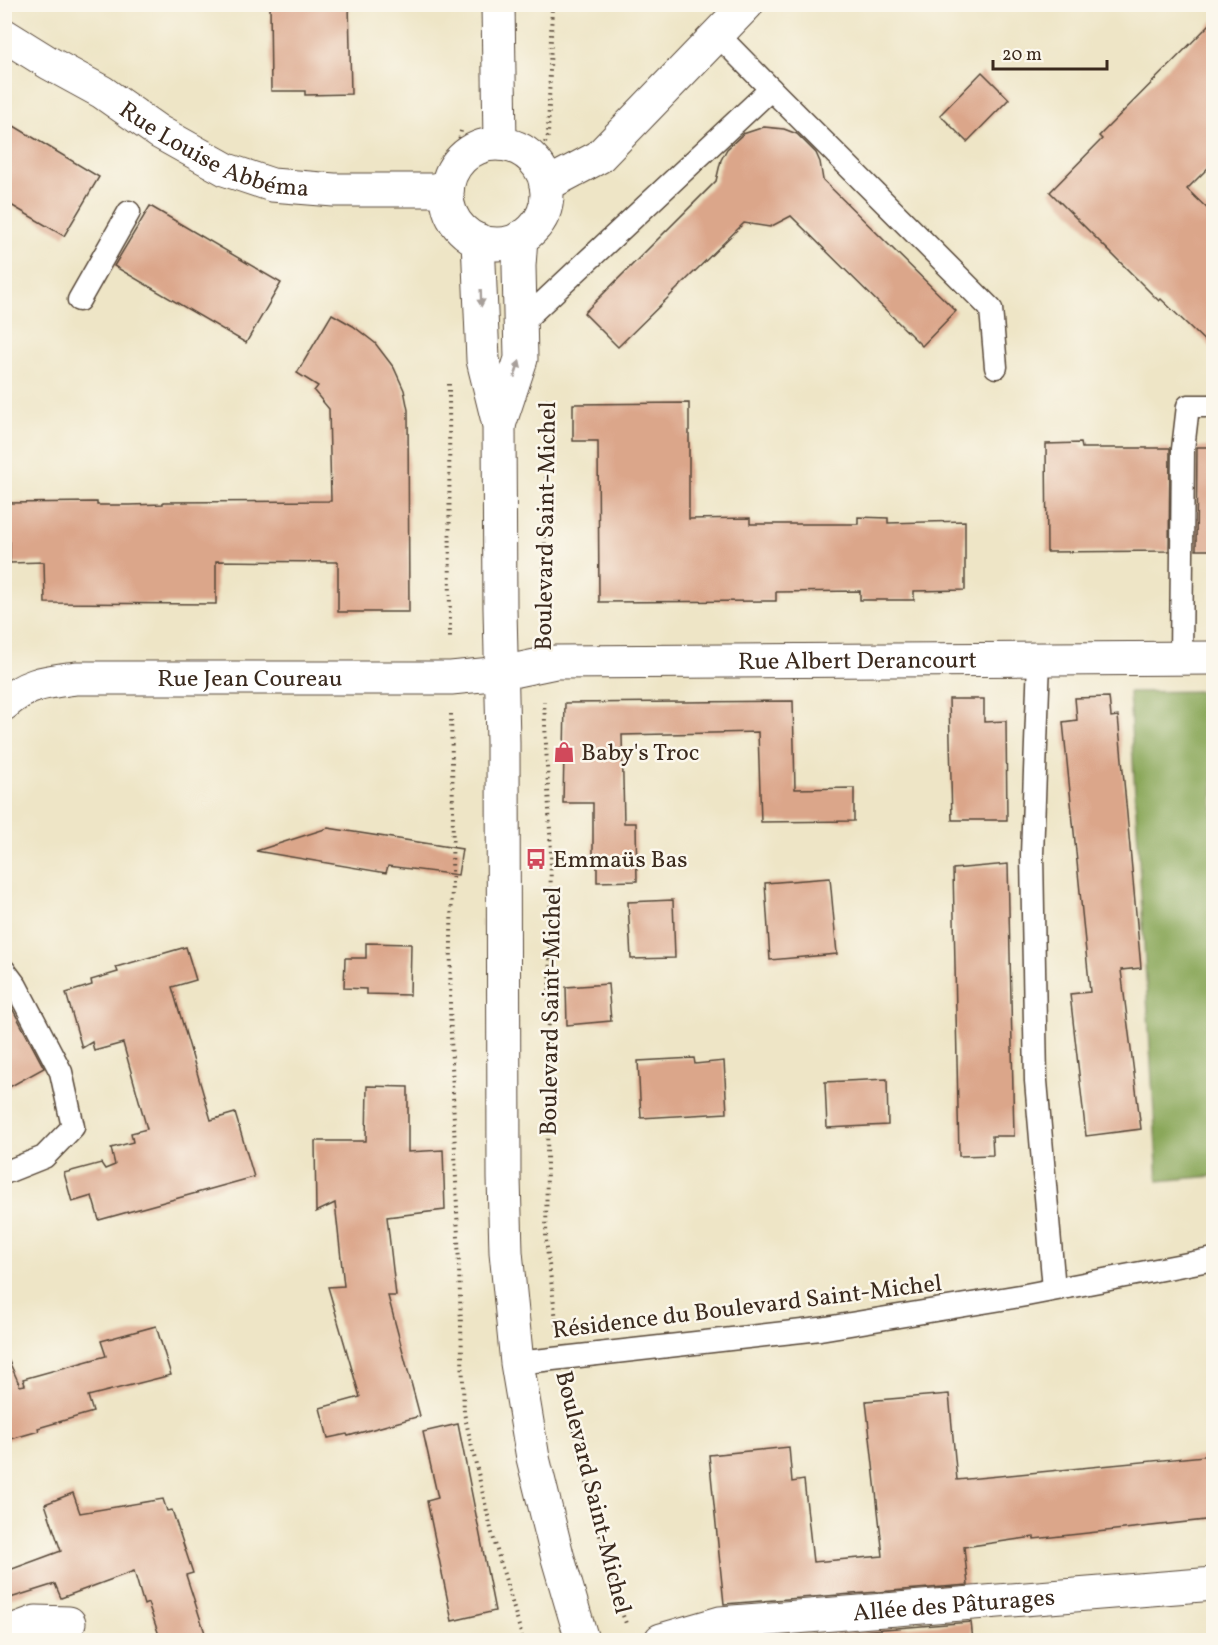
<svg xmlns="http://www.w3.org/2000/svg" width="1218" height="1645" font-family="Vollkorn,serif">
<rect width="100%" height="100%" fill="#fbf7ec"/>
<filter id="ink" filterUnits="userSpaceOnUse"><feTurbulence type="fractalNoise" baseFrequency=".0167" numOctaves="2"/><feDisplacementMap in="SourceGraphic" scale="12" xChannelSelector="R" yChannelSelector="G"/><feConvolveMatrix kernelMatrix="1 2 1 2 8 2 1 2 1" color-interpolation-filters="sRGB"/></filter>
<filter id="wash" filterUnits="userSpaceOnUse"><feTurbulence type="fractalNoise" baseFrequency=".008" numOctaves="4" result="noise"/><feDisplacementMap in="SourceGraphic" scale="24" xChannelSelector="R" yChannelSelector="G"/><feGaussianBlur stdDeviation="1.35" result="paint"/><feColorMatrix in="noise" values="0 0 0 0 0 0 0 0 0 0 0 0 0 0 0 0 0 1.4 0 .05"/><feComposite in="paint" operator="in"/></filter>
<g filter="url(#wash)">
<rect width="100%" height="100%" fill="#eee5c6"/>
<!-- forest -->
<path fill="#8aa75a" stroke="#62683c" stroke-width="1.5" d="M1213 691V1176L1158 1181 1129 692Z"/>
<g id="blocks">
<!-- building -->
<g fill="#dba68a">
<path d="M270 4H349L351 94 305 95V91H271Z"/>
<path d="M1214 20V162L1187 189 1214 215V350L1161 299 1159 301 1050 192 1102 139 1099 136Z"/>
<path d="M982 72 1009 99 967 142 940 115Z"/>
<path d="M4 120 99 177 64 236 4 201Z"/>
<path d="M764 127 784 129 797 134 816 153 820 162 823 180 956 311 922 346 791 216 770 227 744 223 618 347 584 313 716 181 721 160 727 149 743 134Z"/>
<path d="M150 206 281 283 246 343 114 266Z"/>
<path d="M332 314 353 326 375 343 394 368 404 390 408 410 409 612H338V562L216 561V604L45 603 44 562 10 563V542H4V503L97 502V505H130L163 504V502L331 501 329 409 314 391 318 386 297 373Z"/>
<path d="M689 403V519L750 518V524H858V517L888 518V523L965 521V590L914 591V600H860V591L776 592V601L599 602 598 441H573V404Z"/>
<path d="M1081 443 1082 448H1170L1169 551 1047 552 1046 444Z"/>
<path d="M1197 447H1214V550H1196Z"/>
<path d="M1109 697 1111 717 1118 716 1141 968 1121 970 1141 1129 1086 1136 1070 994 1090 992 1063 722 1077 720 1075 698Z"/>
<path d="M949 699H984V722L1006 721 1007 820H952Z"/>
<path d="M793 701 795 789 854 788V821L761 822 758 732 622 735 624 823H636L637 881 597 882V863H593V803H563L565 703Z"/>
<path d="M328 828 462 849 458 875 388 866 386 873 256 851Z"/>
<path d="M1008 864 1014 1136H992L993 1155 959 1156 953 869Z"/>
<path d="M830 878 837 954 770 960 765 883Z"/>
<path d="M673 900 675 958 631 959 628 902Z"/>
<path d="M366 943 411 944 410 995 366 994V989L344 988 345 958H366Z"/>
<path d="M186 947 196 980 172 987 211 1120 235 1113 254 1177 99 1220 92 1196 72 1202 64 1173 101 1163 105 1169 115 1165 111 1148 133 1142 131 1133 147 1129 123 1043 94 1051 92 1042 82 1048 66 993 92 985 91 980 118 972 116 967Z"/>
<path d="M608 984 611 1021 567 1025 566 987Z"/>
<path d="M4 993 44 1068 4 1090Z"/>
<path d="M694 1058 695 1064 724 1061 727 1113 641 1118 638 1061Z"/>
<path d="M887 1079 888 1125 827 1128 825 1082Z"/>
<path d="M367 1086 408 1087V1152L443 1150 445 1210 387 1217 396 1296H388L420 1416 348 1436 347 1434 328 1438 320 1408 360 1397 328 1287 344 1286 335 1203 316 1212 315 1141H366Z"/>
<path d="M156 1326 171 1375 88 1396 93 1412 38 1428 39 1431 4 1441V1350L20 1386 25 1385 23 1379 106 1356 101 1341Z"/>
<path d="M949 1394 957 1480 1214 1455V1519L1034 1539V1537L964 1547 968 1585 724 1604 709 1455 789 1447 792 1482 804 1480 813 1562 883 1556 866 1401Z"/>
<path d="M458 1424 495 1611 452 1621 427 1501 438 1498 423 1432Z"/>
<path d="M73 1493 80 1513 163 1499 167 1511 172 1510 193 1573 186 1575 205 1633 180 1641H161L148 1603 144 1605 134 1571 61 1598 55 1584 4 1600V1572L61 1551 45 1504Z"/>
<path d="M971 1622 973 1641H737Z"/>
</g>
</g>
</g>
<g filter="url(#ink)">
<use href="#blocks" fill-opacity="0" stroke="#564637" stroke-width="1.5"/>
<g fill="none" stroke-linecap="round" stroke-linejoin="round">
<defs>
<g id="lane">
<path d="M717 34 771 89"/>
<path d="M79 300 129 212"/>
<path d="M520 324 771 89 991 309 996 367"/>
<path d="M1181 659 1183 449 1188 406H1214"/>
<path d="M1039 660 1032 855 1036 1081 1054 1289"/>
<path d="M4 970 16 986 61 1072 73 1127 44 1157 4 1173"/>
<path d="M517 1363 820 1329 1026 1295 1214 1259"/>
</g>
<g id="street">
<path id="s1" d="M4 35 49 63 102 92 159 132 227 170 272 185 334 190H447"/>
<path d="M546 185 599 157 747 4"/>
<path id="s2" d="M4 704C27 683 47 682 76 678H451L502 673 555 662 1214 658"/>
<path d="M4 1634 36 1622 69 1623"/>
<path id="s3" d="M661 1640 720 1623 1214 1584"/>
</g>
<g id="secondary">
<path d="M498 4 500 144"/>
<circle cx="497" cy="194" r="50"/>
<path d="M478 240 483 360 499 425 500 609 503 742 504 1178 506 1252 517 1363 533 1458 557 1555 582 1640"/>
<path d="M499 425 521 359 519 266 521 237"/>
</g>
</defs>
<!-- lane casing -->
<use href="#lane" stroke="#564637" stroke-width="25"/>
<!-- street casing -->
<use href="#street" stroke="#564637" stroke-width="35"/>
<!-- secondary casing -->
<use href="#secondary" stroke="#564637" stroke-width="35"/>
<!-- path -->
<g stroke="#564637" stroke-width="4" stroke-dasharray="1.5 4.5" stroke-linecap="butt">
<path d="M545 143 548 136 552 4"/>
<path d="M456 156 461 131"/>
<path d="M449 384 450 641"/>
<path d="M543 628 548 398"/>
<path d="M544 701 551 853 546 1240 557 1328"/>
<path d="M451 714 453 811 450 1006 464 1413 492 1533 523 1640"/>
<path d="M566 1389 570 1415 614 1592 627 1626"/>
</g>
<!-- lane -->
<use href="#lane" stroke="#fff" stroke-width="22"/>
<!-- street -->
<use href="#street" stroke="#fff" stroke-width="33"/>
<!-- secondary -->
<use href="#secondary" stroke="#fff" stroke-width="33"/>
</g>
<!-- one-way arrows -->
<defs><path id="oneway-solid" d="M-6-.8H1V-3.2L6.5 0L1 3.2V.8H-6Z" transform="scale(1.5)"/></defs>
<g fill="#a79f9a">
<use href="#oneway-solid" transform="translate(481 298) rotate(88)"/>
<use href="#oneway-solid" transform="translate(517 369) rotate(-72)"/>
</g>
</g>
<!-- icons -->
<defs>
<symbol id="shop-bare" viewBox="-9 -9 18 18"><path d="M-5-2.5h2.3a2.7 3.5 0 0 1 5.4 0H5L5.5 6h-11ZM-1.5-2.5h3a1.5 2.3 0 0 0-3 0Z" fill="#d1495b" stroke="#fbf7ec" stroke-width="2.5" paint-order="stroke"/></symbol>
<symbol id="bus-bare" viewBox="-9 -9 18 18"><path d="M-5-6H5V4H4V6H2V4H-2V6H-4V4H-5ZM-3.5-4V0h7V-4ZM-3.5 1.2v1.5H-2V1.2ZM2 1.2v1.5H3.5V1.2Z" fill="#d1495b" stroke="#fbf7ec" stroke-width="2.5" paint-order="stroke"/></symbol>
</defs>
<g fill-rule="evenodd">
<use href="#shop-bare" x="549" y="737" width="30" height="30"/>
<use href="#bus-bare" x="521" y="844" width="30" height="30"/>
</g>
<g text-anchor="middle" stroke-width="5" stroke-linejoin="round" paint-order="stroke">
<!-- street labels -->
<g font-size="24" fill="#3b2a1e" stroke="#fbf7ec">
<text dy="8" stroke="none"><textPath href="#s1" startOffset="242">Rue Louise Abbéma</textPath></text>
<text transform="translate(545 526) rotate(-89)" y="8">Boulevard Saint-Michel</text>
<text dy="8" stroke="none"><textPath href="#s2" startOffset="861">Rue Albert Derancourt</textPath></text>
<text dy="8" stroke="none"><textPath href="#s2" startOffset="252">Rue Jean Coureau</textPath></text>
<text transform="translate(550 1011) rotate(-89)" y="8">Boulevard Saint-Michel</text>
<text transform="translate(747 1306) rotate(-7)" y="8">Résidence du Boulevard Saint-Michel</text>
<text transform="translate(594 1492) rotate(76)" y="8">Boulevard Saint-Michel</text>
<text dy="8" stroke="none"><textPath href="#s3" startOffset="296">Allée des Pâturages</textPath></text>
</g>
<!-- poi labels -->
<g font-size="24" fill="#3b2a1e" stroke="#fbf7ec" text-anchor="start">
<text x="581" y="760">Baby's Troc</text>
<text x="553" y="867">Emmaüs Bas</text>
</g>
</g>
<!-- margin -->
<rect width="1218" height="1645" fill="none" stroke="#fbf7ec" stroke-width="24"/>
<!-- scale -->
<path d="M993 60v9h114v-9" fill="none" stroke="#3b2a1e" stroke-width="3"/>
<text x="1002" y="60" font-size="18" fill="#3b2a1e" stroke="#fbf7ec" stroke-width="4.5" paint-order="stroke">20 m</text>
</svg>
